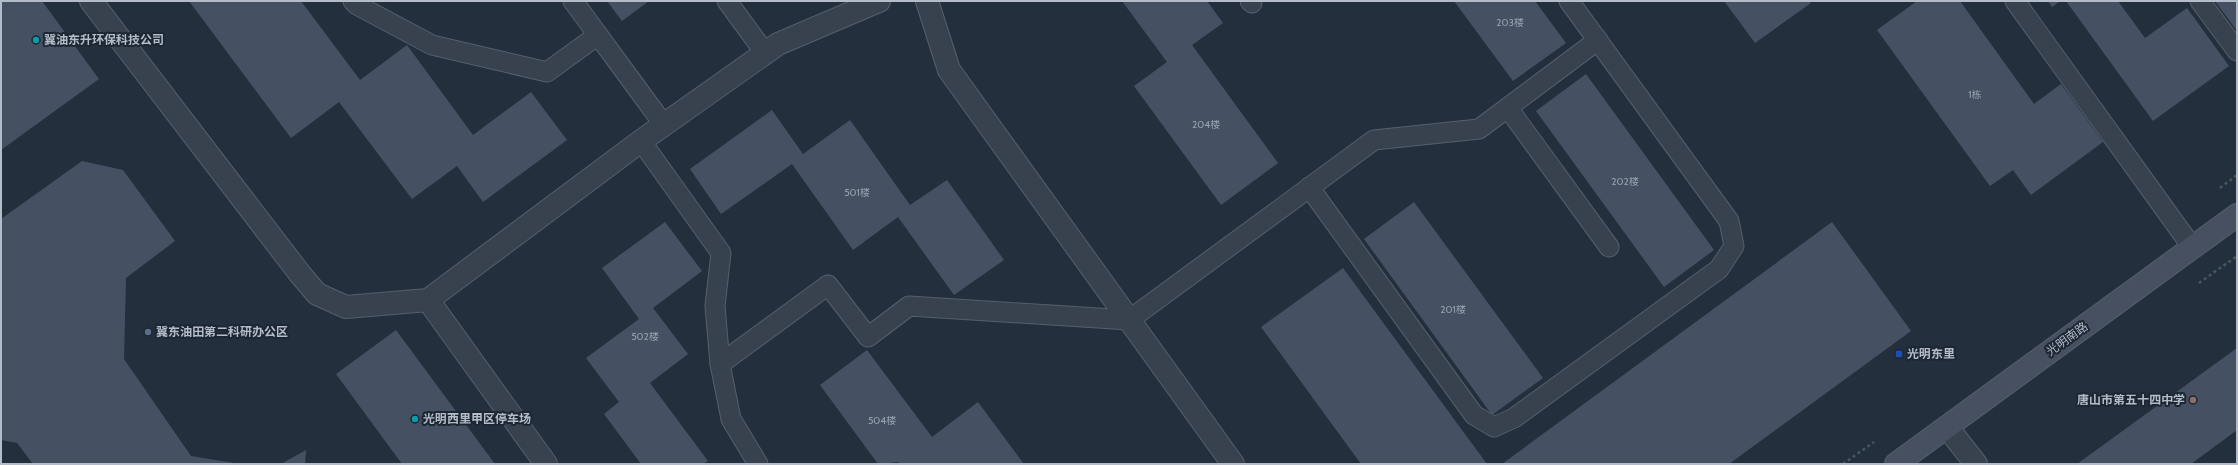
<svg xmlns="http://www.w3.org/2000/svg" width="2238" height="465" font-family="Cabin,'Noto Sans SC',sans-serif">
<rect width="100%" height="100%" fill="#242f3e"/>
<!-- building -->
<g fill="#455162">
<path d="M1 1H42L99 79 1 150Z"/>
<path d="M189 1H301L360 80 407 45 473 135 531 92 567 140 483 202 457 166 412 199 339 102 291 138Z"/>
<path d="M607 1H649L622 21Z"/>
<path d="M1122 1H1207L1223 23 1192 45 1278 163 1221 205 1134 86 1167 62Z"/>
<path d="M1454 1H1535L1566 43 1513 81Z"/>
<path d="M1724 1H1809L1811 3 1755 43Z"/>
<path d="M1917 1H1960L2034 104 2061 84 2103 142 2031 195 2013 170 1990 186 1877 30Z"/>
<path d="M2048 1H2060L2052 7Z"/>
<path d="M2066 1H2118L2145 38 2187 8 2229 66 2153 121Z"/>
<path d="M2215 1H2237V31Z"/>
<path d="M1586 74 1714 250 1664 287 1536 111Z"/>
<path d="M772 110 803 154 850 120 910 205 947 180 1004 260 954 295 898 217 853 250 792 164 721 214 690 169Z"/>
<path d="M82 161 123 170 175 241 126 278 124 359 191 456 240 464H33L17 443 1 440V219Z"/>
<path d="M1414 202 1543 378 1492 415 1364 239Z"/>
<path d="M665 222 702 271 653 308 688 354 650 383 708 461 703 464H641L604 414 619 402 586 358 639 319 602 268Z"/>
<path d="M1832 222 1911 331 1729 464H1502Z"/>
<path d="M1343 268 1487 464H1361L1261 327Z"/>
<path d="M396 330 495 464H402L336 374Z"/>
<path d="M2237 348V430L2191 464H2077Z"/>
<path d="M867 350 932 437 978 402 1024 464H899L898 462 878 464 820 385Z"/>
<path d="M306 450 305 464H281Z"/>
</g>
<g fill="none" stroke-linecap="round" stroke-linejoin="round">
<defs>
<g id="service">
<path d="M353 1 357 5 432 45 547 72 598 35 664 125"/>
<path d="M573 1 598 35"/>
<path d="M727 1 765 53"/>
<path d="M1250 1 1252 3"/>
<path d="M2015 1 2192 247"/>
<path d="M2200 1 2237 51"/>
<path d="M1508 108 1609 247"/>
<path d="M641 141 721 253 715 306 720 364 731 419 758 464"/>
<path d="M1309 187 1474 415 1494 427 1514 418 1719 269 1734 246 1729 221 1569 1"/>
<path d="M720 364 828 285 868 337 909 306 1129 320 1374 140 1479 129 1598 40"/>
</g>
<g id="minor">
<path d="M91 1 300 274 317 294 346 307 428 300 641 141 778 44 879 1"/>
<path d="M927 1 949 70 1233 464"/>
<path d="M428 300 546 464"/>
<path d="M1947 427 1976 464"/>
</g>
<path id="secondary" d="M1896 464 2237 215"/>
</defs>
<!-- service casing -->
<use href="#service" stroke="#565f6c" stroke-width="21"/>
<!-- minor casing -->
<use href="#minor" stroke="#565f6c" stroke-width="24"/>
<!-- secondary casing -->
<use href="#secondary" stroke="#565f6c" stroke-width="24"/>
<!-- path -->
<g stroke="#44595c" stroke-width="2.5" stroke-dasharray="3 3" stroke-linecap="butt">
<path d="M2220 188 2237 175"/>
<path d="M2199 283 2237 256"/>
<path d="M1843 464 1874 442"/>
</g>
<!-- service -->
<use href="#service" stroke="#38414e" stroke-width="19"/>
<!-- minor -->
<use href="#minor" stroke="#38414e" stroke-width="22"/>
<!-- secondary -->
<use href="#secondary" stroke="#465061" stroke-width="22"/>
</g>
<!-- markers -->
<g fill="#0f9aa8" stroke="#1d2633" stroke-width="1.5">
<circle cx="36" cy="40" r="4"/>
<circle cx="415" cy="419" r="4"/>
</g>
<circle fill="#5c6f8a" stroke="#1d2633" stroke-width="1.5" cx="148" cy="332" r="4"/>
<rect fill="#1a4fb4" stroke="#1d2633" stroke-width="1.5" x="1895" y="350" width="8" height="8" rx="2"/>
<circle fill="#8d6e63" stroke="#1d2633" stroke-width="1.5" cx="2193" cy="400" r="4"/>
<g text-anchor="middle" stroke-width="4" stroke-linejoin="round" paint-order="stroke">
<!-- number labels -->
<g font-size="10" fill="#98a1af">
<text x="1510" y="26">203楼</text>
<text x="1975" y="98">1栋</text>
<text x="1206" y="128">204楼</text>
<text x="1625" y="185">202楼</text>
<text x="857" y="196">501楼</text>
<text x="1453" y="313">201楼</text>
<text x="645" y="340">502楼</text>
<text x="882" y="424">504楼</text>
</g>
<!-- poi labels -->
<g font-size="12" font-weight="bold" fill="#b4bcc9" stroke="#1d2633" text-anchor="start">
<text x="44" y="44">冀油东升环保科技公司</text>
<text x="156" y="336">冀东油田第二科研办公区</text>
<text x="1907" y="358">光明东里</text>
<text x="2185" y="404" text-anchor="end">唐山市第五十四中学</text>
<text x="423" y="423">光明西里甲区停车场</text>
</g>
<!-- street labels -->
<g font-size="12" fill="#b4bcc9" stroke="#1d2633">
<text transform="translate(2067 339) rotate(-36)" y="4">光明南路</text>
</g>
</g>
<!-- border -->
<rect width="2238" height="465" fill="none" stroke="#b4bcc9" stroke-width="4"/>
</svg>
